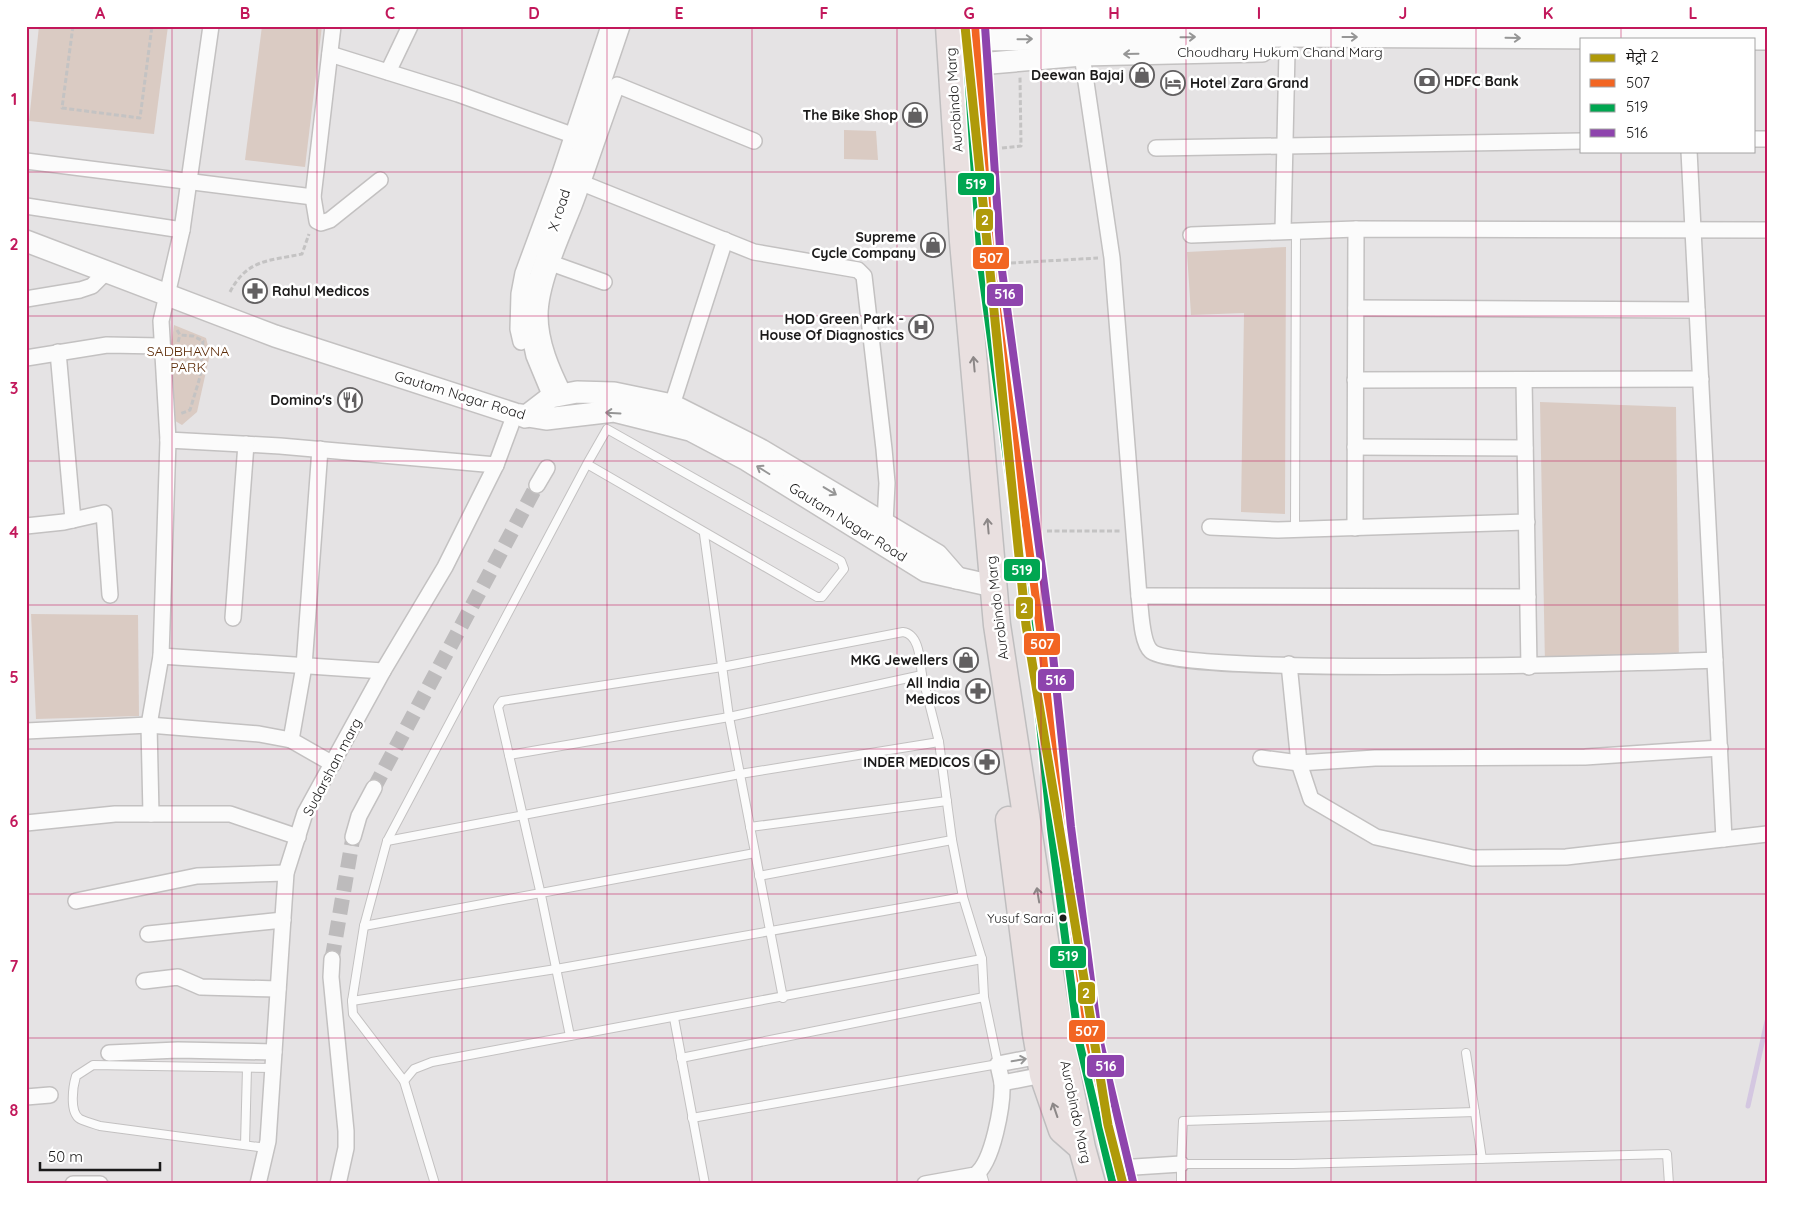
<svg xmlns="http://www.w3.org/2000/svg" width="1793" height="1210" font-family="Quicksand,'Noto Sans Devanagari',sans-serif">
<rect width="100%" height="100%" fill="#e5e3e4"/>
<!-- green -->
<g fill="#dacbc3">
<path d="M39 26H168L154 134 29 121Z"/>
<path d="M262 26H322L305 167 245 160Z"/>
<path d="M844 130 876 131 878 160 844 159Z"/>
<path d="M1286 247 1285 514 1241 512 1244 313 1191 315 1187 252Z"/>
<path d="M174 325 206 338 210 354 197 412 182 425 162 413Z"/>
<path d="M1540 402 1676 407 1679 666 1545 665Z"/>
<path d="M31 614 138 615 139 716 36 719Z"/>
</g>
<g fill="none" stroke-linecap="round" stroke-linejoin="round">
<!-- stream -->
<path stroke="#d4c7e1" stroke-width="5" d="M1748 1106 1767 1021"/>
<!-- street-tunnel -->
<g stroke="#bdbbbc" stroke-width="15" stroke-dasharray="15 8" stroke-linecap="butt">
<path d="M374 788 537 485"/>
<path d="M332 959 353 837"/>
</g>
<defs>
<g id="lane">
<path d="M1295 529 1296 230"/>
<path d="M704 534 729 717 783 998"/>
<path d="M509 755 729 717 922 675 939 742 952 840 963 897 982 959 984 997 998 1064 692 1118"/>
<path d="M750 827 947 801"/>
<path d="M387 841 740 774 939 742"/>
<path d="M759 876 952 840"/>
<path d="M364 926 755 853"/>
<path d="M352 1001 556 969 963 897"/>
<path d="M674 1018 705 1184"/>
<path d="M570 1036 541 895 498 707 502 701 722 667 903 632C920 634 920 662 922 675"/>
<path d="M1466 1053 1482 1159"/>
<path d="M681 1058 984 997"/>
<path d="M404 1081 414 1069 432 1062 982 959"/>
<path d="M245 1145 247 1068"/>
<path d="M266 1148 100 1126C94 1124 86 1122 80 1119 69 1112 73 1086 76 1076L93 1065 273 1068"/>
<path d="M1181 1164 1183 1121 1475 1112"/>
<path d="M981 1171 985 1184"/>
<path d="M435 1184 404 1081 353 1014 352 1001 364 926 387 841 587 464 607 429 841 561 844 569 822 597H817L587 464"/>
<path d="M1181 1184V1164H1293L1667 1154 1669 1184"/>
</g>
<g id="street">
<path d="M211 26 182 230 161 321 168 440 280 446 496 465"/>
<path d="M333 26 313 197 317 221 321 223 330 220 380 180"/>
<path d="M330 54 458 94 572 135"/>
<path d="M1082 55 1112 258 1139 596C1141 610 1141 642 1151 651 1177 677 1648 663 1715 660"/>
<path d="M388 72 410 26"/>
<path d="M1754 139H1767"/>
<path d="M1156 148 1582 141"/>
<path d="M1689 151 1724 839"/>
<path d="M26 161 313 197"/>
<path d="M582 183 754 252 858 270 864 276 884 449 887 483 885 524"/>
<path d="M26 206 182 230"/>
<path d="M1283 230 1287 51"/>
<path d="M1191 235 1356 229 1767 230"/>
<path d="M551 263 604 282"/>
<path d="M26 299 80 290 92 286 106 272"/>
<path d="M1356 308 1697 310"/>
<path d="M521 342 518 329 519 294 523 273 560 173 609 26"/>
<path d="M58 352 73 520"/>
<path d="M26 358 107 345 161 346"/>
<path d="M1355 380 1701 379"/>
<path d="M1524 380 1529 667"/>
<path d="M564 394C552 370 540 343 540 315 540 284 562 236 574 206 589 166 602 125 617 85L754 141"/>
<path d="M551 397 534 356 528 328 534 286 622 26"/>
<path d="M672 405 725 240"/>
<path d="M1355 447 1525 448"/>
<path d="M320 449 304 666 291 740 333 764"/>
<path d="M537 485 547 468"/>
<path d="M26 526 64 522 104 513 110 595"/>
<path d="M1210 527 1278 530 1527 522"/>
<path d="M1355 528 1356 229"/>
<path d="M1139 596 1528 597"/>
<path d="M233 618 246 444"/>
<path d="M161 656 383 671"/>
<path d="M1289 664 1299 763 1311 799 1376 837 1473 858 1566 857 1767 834"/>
<path d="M26 731 149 725 259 734 291 740"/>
<path d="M1261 758 1299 763 1375 758 1585 757 1720 748"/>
<path d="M151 814 149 725 161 656 168 440"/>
<path d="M26 823 115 814H230L298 837"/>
<path d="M353 837 359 816 374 788"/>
<path d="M76 901 197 876 286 873"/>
<path d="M148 934 283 920"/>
<path d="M332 959 331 977 346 1131V1148L338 1184"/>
<path d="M144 981 178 977 201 987 278 989"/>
<path d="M109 1053 178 1050 274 1052"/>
<path d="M1002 1083 1043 1075"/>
<path d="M26 1097 50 1095"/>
<path d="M1119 1168 1181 1164"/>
<path d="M73 1184H100"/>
<path d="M258 1184 268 1141 286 873 305 813 383 671 445 567 496 465 515 414"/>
<path d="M925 1184 975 1175C993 1163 1003 1104 1002 1083 1001 1077 999 1070 998 1064L1040 1056"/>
</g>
<g id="secondary">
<path d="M976 40 1287 36 1767 39"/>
<path d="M979 64 1082 55 1262 51"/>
<path d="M26 241 275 336 515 414 546 419 614 411 690 430 747 460 926 571 993 586"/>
<path d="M525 417 551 397 577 392 614 393 672 405 761 450 937 555 957 578"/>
</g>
<g id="highway">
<path d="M949 26 963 241 997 625 1059 1032 1082 1148 1092 1184"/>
<path d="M975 26 991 264 1041 637 1061 828 1088 1036 1123 1184"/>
<path d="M1009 820 1036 1033"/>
<path d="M1043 1018 1036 1033 1043 1075 1062 1130 1078 1144"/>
</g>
</defs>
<!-- lane casing -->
<use href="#lane" stroke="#c3c1c1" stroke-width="10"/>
<!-- street casing -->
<use href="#street" stroke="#c3c1c1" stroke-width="18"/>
<!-- secondary casing -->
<use href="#secondary" stroke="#c3c1c1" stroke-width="24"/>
<!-- highway casing -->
<use href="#highway" stroke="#bfbebf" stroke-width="29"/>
<!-- path -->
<g stroke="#c4c3c3" stroke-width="3" stroke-dasharray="5 2.5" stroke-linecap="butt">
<path d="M73 26 62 108 140 118 152 26"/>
<path d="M1002 148 1021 146 1020 77"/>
<path d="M1011 263 1098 258"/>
<path d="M230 292C247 259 269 261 302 254L309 234"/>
<path d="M177 330 180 335 193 336 203 341 200 377 190 410 180 414"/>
<path d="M178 342 180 335"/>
<path d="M1047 531H1121"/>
</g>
<!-- lane -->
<use href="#lane" stroke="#fbfbfb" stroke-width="8"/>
<!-- street -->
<use href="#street" stroke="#fbfbfb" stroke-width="15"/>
<!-- secondary -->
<use href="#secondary" stroke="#fbfbfb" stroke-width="21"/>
<!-- highway -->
<use href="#highway" stroke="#e9e0e0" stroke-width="26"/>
<defs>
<path id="bus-1" d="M975 26 991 264 1041 637 1061 828 1088 1036 1123 1184"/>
<path id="bus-2" d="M965 27 981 265 1031 638 1051 829 1078 1037 1113 1184"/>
<path id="bus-3" d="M985 26 1001 263 1051 636 1071 827 1098 1034 1133 1182"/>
</defs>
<!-- bus-1 casing -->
<use href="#bus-1" stroke="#fff" stroke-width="11"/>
<!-- bus-2 casing -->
<use href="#bus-2" stroke="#fff" stroke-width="11"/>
<!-- bus-3 casing -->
<use href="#bus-3" stroke="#fff" stroke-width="11"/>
<!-- bus-1 -->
<use href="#bus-1" stroke="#f26522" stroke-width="8"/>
<!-- bus-2 -->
<use href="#bus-2" stroke="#00a651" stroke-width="8"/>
<!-- bus-3 -->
<use href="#bus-3" stroke="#8e44ad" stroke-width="8"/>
<defs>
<path id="metro-1" d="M965 26 1026 625 1108 1125 1123 1184"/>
</defs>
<!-- metro-1 casing -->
<use href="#metro-1" stroke="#fff" stroke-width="12"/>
<!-- metro-1 -->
<use href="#metro-1" stroke="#af9a09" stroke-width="9"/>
</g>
<!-- one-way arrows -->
<defs><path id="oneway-shaft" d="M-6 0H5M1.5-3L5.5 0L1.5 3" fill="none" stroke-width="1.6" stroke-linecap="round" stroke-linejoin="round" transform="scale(1.25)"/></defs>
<g stroke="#969696">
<use href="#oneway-shaft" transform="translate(1188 37) rotate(-1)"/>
<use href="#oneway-shaft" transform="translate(1350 37)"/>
<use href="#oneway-shaft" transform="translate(1513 38) rotate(1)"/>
<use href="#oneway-shaft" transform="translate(1025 39) rotate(-1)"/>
<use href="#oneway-shaft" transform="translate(1131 54) rotate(179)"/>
<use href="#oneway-shaft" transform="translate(613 413) rotate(-177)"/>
<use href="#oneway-shaft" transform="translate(763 470) rotate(-148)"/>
<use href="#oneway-shaft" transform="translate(830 491) rotate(31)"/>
<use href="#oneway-shaft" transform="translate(1019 1060) rotate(-10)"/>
</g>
<g stroke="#8c8787">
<use href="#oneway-shaft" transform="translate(974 364) rotate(-95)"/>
<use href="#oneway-shaft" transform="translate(988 526) rotate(-95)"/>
<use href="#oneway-shaft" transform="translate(1038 895) rotate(-99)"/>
<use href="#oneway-shaft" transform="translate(1055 1110) rotate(-109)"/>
</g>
<!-- grid -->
<path fill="none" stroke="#c2185b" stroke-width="1" stroke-opacity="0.55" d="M172 26V1184M317 26V1184M462 26V1184M607 26V1184M752 26V1184M897 26V1184M1041 26V1184M1186 26V1184M1331 26V1184M1476 26V1184M1621 26V39M1621 151V1184M26 172H1767M26 316H1767M26 461H1767M26 605H1767M26 749H1767M26 894H1767M26 1038H1767"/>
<!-- icons -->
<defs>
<symbol id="shop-ring" viewBox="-11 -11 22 22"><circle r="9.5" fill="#fff" stroke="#626061" stroke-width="1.5"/><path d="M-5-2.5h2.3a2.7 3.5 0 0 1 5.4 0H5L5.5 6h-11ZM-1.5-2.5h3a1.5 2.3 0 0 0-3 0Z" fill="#626061"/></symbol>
<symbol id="bank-ring" viewBox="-11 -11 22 22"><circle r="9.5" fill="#fff" stroke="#626061" stroke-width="1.5"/><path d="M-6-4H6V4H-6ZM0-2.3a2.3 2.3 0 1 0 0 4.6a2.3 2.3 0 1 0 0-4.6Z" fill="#626061"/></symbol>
<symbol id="hotel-ring" viewBox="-11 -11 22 22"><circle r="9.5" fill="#fff" stroke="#626061" stroke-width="1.5"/><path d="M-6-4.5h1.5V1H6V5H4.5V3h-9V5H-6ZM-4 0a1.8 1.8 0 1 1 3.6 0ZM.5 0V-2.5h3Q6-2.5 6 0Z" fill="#626061"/></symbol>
<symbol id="pharmacy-ring" viewBox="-11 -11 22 22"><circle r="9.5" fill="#fff" stroke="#626061" stroke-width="1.5"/><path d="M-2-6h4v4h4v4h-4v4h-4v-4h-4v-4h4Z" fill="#626061"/></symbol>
<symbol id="hospital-ring" viewBox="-11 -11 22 22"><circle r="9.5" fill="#fff" stroke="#626061" stroke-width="1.5"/><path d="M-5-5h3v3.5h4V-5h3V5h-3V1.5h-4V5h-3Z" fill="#626061"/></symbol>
<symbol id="restaurant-ring" viewBox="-11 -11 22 22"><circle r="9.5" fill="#fff" stroke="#626061" stroke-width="1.5"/><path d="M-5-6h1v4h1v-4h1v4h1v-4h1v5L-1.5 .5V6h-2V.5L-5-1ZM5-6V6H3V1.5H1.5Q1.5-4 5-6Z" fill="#626061"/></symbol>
</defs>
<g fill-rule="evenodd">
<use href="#shop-ring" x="1128" y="61" width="28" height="28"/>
<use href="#bank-ring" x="1413" y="67" width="28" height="28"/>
<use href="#hotel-ring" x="1159" y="69" width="28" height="28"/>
<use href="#shop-ring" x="901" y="101" width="28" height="28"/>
<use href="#shop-ring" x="919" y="231" width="28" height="28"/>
<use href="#pharmacy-ring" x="241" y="277" width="28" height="28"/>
<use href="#hospital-ring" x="907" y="313" width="28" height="28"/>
<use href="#restaurant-ring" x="336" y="386" width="28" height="28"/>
<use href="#shop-ring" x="952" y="646" width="28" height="28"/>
<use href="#pharmacy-ring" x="964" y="677" width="28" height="28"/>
<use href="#pharmacy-ring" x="973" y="748" width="28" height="28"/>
</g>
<!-- markers -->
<circle fill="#1b1a1a" stroke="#fff" stroke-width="2" cx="1063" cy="918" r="4.5"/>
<g text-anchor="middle" stroke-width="5" stroke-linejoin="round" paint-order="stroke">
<!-- bus labels -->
<g font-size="13" fill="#1b1a1a" stroke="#fff" text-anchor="end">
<text x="1054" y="923">Yusuf Sarai</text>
</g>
<!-- street labels -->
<g font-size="14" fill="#1b1a1a" stroke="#fff">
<text x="1280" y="57">Choudhary Hukum Chand Marg</text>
<text transform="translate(954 100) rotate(-94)" y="5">Aurobindo Marg</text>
<text transform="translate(559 210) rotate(-72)" y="5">X road</text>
<text transform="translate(460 395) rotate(17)" y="5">Gautam Nagar Road</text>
<text transform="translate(848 522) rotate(32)" y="5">Gautam Nagar Road</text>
<text transform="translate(997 608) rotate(-97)" y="5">Aurobindo Marg</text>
<text transform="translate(332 767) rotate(-62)" y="5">Sudarshan marg</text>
<text transform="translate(1076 1112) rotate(78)" y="5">Aurobindo Marg</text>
</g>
<!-- poi labels -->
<g font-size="14" font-weight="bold" fill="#1b1a1a" stroke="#fff" text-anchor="end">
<text x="1124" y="80">Deewan Bajaj</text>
<text x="1444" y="86" text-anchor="start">HDFC Bank</text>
<text x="1190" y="88" text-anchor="start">Hotel Zara Grand</text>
<text x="898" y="120">The Bike Shop</text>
<text x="916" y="242">Supreme<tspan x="916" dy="16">Cycle Company</tspan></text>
<text x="272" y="296" text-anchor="start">Rahul Medicos</text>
<text x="904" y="324">HOD Green Park -<tspan x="904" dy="16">House Of Diagnostics</tspan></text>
<text x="332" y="405">Domino's</text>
<text x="948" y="665">MKG Jewellers</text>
<text x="960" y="688">All India<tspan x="960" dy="16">Medicos</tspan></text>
<text x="970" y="767">INDER MEDICOS</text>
</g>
<!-- park labels -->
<g font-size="14" fill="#5d2c08" stroke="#fff">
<text x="188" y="356">SADBHAVNA<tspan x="188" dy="16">PARK</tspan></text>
</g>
</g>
<g stroke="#fff" stroke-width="2">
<rect x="957" y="172" width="38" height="24" rx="5" fill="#00a651"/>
<rect x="975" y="208" width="19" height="24" rx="5" fill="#af9a09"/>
<rect x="972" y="246" width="38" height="24" rx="5" fill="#f26522"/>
<rect x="986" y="283" width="38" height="24" rx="5" fill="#8e44ad"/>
<rect x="1003" y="558" width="38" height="24" rx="5" fill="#00a651"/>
<rect x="1015" y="596" width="19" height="24" rx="5" fill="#af9a09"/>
<rect x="1023" y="632" width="38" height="24" rx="5" fill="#f26522"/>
<rect x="1037" y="668" width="38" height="24" rx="5" fill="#8e44ad"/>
<rect x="1049" y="945" width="38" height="24" rx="5" fill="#00a651"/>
<rect x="1077" y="981" width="19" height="24" rx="5" fill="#af9a09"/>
<rect x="1068" y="1019" width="38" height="24" rx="5" fill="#f26522"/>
<rect x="1086" y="1054" width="39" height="24" rx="5" fill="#8e44ad"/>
</g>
<g font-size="14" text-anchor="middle" font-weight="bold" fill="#fff">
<text x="976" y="189">519</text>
<text x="985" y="225">2</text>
<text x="991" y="263">507</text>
<text x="1005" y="299">516</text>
<text x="1022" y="575">519</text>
<text x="1024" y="613">2</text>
<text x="1042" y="649">507</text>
<text x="1056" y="685">516</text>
<text x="1068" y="961">519</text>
<text x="1086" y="998">2</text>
<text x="1087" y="1036">507</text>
<text x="1106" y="1071">516</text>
</g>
<!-- border -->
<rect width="1793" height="1210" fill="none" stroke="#ffffff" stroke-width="55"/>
<!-- legend -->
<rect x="1580" y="38" width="175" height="115" fill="#ffffff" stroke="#a4a3a3"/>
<rect x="1590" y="54" width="25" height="8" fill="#af9a09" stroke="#a4a3a3"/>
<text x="1626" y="62" font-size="15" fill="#1b1a1a">मेट्रो 2</text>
<rect x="1590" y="79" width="25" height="8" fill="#f26522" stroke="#a4a3a3"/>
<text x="1626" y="88" font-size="15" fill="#1b1a1a">507</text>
<rect x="1590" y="104" width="25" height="8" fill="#00a651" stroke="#a4a3a3"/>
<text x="1626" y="112" font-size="15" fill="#1b1a1a">519</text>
<rect x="1590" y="129" width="25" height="8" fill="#8e44ad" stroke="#a4a3a3"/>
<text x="1626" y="138" font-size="15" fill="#1b1a1a">516</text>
<!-- scale -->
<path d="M40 1162v8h120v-8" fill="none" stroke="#1b1a1a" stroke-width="2.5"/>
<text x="48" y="1162" font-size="15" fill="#1b1a1a" stroke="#ffffff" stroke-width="4" paint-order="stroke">50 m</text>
<rect x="28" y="28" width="1738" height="1154" fill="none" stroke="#c2185b" stroke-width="2"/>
<g font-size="16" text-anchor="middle" font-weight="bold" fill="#c2185b">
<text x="100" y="19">A</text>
<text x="245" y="19">B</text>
<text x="390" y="19">C</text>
<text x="534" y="19">D</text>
<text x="679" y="19">E</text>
<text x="824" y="19">F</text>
<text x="969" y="19">G</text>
<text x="1114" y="19">H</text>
<text x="1259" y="19">I</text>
<text x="1403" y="19">J</text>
<text x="1548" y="19">K</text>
<text x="1693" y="19">L</text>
<text x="14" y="105">1</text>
<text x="14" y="250">2</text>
<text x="14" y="394">3</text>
<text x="14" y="538">4</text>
<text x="14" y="683">5</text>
<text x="14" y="827">6</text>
<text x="14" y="972">7</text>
<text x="14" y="1116">8</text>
</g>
</svg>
